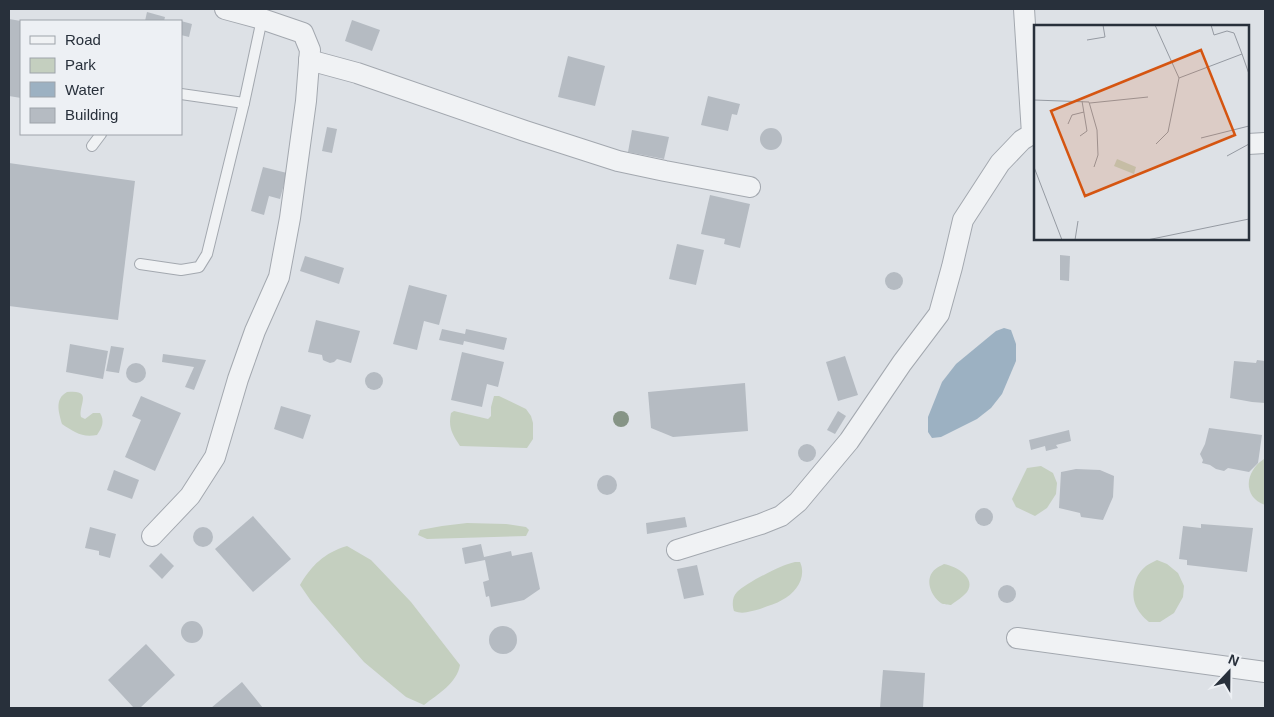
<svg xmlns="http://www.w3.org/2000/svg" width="1274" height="717" font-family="Helvetica,sans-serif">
<rect width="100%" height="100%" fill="#dde1e6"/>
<!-- green -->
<g fill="#c4cfbf">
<path d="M67 392C94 389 78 405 81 417L85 419 93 413H100C105 421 102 428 97 435 82 438 74 432 62 424 59 413 54 399 67 392Z"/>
<path d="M494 396H499L526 409 531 416 533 423V439L527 448 460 446C452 434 448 427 451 413L454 411 488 419 491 416V407Z"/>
<path d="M1264 459H1265V505C1242 497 1245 471 1264 459Z"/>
<path d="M1041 466 1053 473 1057 483 1056 494 1047 508 1035 516 1016 507 1012 499 1027 468Z"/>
<path d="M467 523 506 524 526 527 529 530 526 536 427 539 418 535 420 530 442 526Z"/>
<path d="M347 546 371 560 411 602 460 665C457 683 438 694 424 705L406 697 364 662 311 601 300 585C312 565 324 553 347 546Z"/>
<path d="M1157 560 1167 564 1178 573 1184 586 1183 597 1174 613 1160 622H1149C1137 612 1130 600 1135 583 1137 576 1140 571 1146 566 1149 564 1153 562 1157 560Z"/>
<path d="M795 562H800C807 577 796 593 782 600 776 604 767 606 760 609 751 611 743 615 734 611 732 605 732 597 737 592 746 583 783 564 795 562Z"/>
<path d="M944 564C956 566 977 578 967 592 963 597 956 601 951 605 949 605 944 604 943 604 934 600 927 586 930 577 932 570 938 567 944 564Z"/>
</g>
<!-- water -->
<path fill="#9cb1c2" d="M1004 328 1011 330 1016 344V361L1002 394 991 408 977 419 941 437 932 438 928 432V417L942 382 956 364 996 331Z"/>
<!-- building -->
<g fill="#b5bbc2">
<path d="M147 12 165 17 164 21H145Z"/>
<path d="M9 19 21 21V98L9 96Z"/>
<path d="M352 20 380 30 372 51 345 41Z"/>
<path d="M181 21 192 24 189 37 181 35Z"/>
<path d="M568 56 605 66 595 106 558 97Z"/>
<path d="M708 96 740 104 737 115 732 114 728 131 701 125Z"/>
<path d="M327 127 337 129 332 153 322 151Z"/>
<circle cx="771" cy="139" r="11"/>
<path d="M632 130 669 137 664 159 628 152Z"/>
<path d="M9 163 135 181 118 320 9 306Z"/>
<path d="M263 167 287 173 280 199 269 196 264 215 251 211Z"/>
<path d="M710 195 750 204 740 248 724 244 725 239 701 234Z"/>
<path d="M677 244 704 250 696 285 669 279Z"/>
<path d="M1060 255 1070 256 1069 281 1060 280Z"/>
<path d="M305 256 344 268 339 284 300 271Z"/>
<circle cx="894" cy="281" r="9"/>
<path d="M409 285 447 295 439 325 424 321 417 350 393 344Z"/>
<path d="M316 320 360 331 351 363 337 359 334 362 330 363 325 361 323 360 322 355 308 352Z"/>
<path d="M442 329 465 334 466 329 507 338 504 350 464 341 463 345 439 340Z"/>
<path d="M70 344 108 351 103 379 66 372Z"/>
<path d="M111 346 124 348 119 373 106 371Z"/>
<path d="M462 352 504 362 498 387 487 384 482 407 451 400Z"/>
<path d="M163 354 206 360 194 390 185 387 194 367 162 362Z"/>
<path d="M845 356 858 395 838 401 826 362Z"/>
<path d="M1257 360 1265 361V403L1252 402 1230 398 1234 361 1256 363Z"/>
<circle cx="136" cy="373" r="10"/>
<circle cx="374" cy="381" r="9"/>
<path d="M745 383 748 431 673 437 651 428 648 392Z"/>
<path d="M141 396 181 413 155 471 125 457 141 420 132 416Z"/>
<path d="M281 406 311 415 303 439 274 429Z"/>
<path d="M838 411 846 416 835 434 827 430Z"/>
<path d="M1209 428 1262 435 1258 463 1249 472 1228 468 1224 471 1216 469 1210 465 1202 463 1203 460 1200 454 1205 444Z"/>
<path d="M1069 430 1071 441 1056 445 1058 448 1046 451 1045 446 1031 450 1029 440Z"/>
<circle cx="807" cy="453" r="9"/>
<path d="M1076 469 1100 470 1114 476 1113 497 1103 520 1081 517 1080 513 1059 508 1061 472Z"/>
<path d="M114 470 139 480 132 499 107 490Z"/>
<circle cx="607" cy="485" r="10"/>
<circle cx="984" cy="517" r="9"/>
<path d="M253 516 291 559 253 592 215 549Z"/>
<path d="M685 517 687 527 647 534 646 523Z"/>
<path d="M1201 524 1253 528 1247 572 1187 565V560L1179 559 1183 526 1201 528Z"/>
<path d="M90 527 116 534 110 558 99 555V551L85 548Z"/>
<circle cx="203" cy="537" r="10"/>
<path d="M481 544 484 557 511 551 512 556 532 552 540 589 524 600 491 607 489 596 486 597 483 582 489 580 485 560 465 564 462 548Z"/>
<path d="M161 553 174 566 162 579 149 566Z"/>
<path d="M697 565 704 595 684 599 677 569Z"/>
<circle cx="1007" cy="594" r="9"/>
<circle cx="192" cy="632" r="11"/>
<circle cx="503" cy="640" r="14"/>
<path d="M146 644 175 675 140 708H134L108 680Z"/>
<path d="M883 670 925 673 923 708H880Z"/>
<path d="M242 682 263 708H211Z"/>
</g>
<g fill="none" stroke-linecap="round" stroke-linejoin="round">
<defs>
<g id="lane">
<path d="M181 94 244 103"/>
<path d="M92 146 101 134"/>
<path d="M140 264 181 270 199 267 207 254 244 103 262 19"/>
</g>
<g id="street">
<path d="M309 60 357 73 525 131 618 161 665 171 750 187"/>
<path d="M1248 144 1265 143"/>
<path d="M152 536 190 496 215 457 238 379 255 331 279 277 290 218 306 101 310 50 303 33 262 19 225 9"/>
<path d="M677 550 761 524 781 516 798 502 849 441 902 363 939 314 952 267 963 220 1000 163 1022 140 1032 134 1024 9"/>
<path d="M1017 638 1265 672"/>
</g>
</defs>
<!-- lane casing -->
<use href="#lane" stroke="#a3a8af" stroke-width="12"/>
<!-- street casing -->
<use href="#street" stroke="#a3a8af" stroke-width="22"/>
<!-- lane -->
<use href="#lane" stroke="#f0f2f4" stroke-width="10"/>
<!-- street -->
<use href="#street" stroke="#f0f2f4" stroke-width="20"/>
</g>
<!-- trees -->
<circle fill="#869486" cx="621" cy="419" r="8"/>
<!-- overview -->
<g transform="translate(1034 25)">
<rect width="215" height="215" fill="#dde1e6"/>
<path d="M83 134 102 142 100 149 80 141Z" fill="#c4cfbf"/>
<path fill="none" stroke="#959aa2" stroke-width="1" d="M121 0 145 53 134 107 122 119M177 0 180 10 193 6 200 8 208 29M53 15 71 12 69 0M145 53 208 29 215 49M0 75 55 77 63 105 64 130 60 142M56 78 114 72M34 99 38 90 50 87M46 111 53 106 48 76M167 113 215 101M193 131 215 119M0 142 28 215M41 215 44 196M113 215 215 194"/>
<path fill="#d55511" fill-opacity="0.15" stroke="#d55511" stroke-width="2.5" d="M167 25 201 110 51 171 17 86Z"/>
<rect width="215" height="215" fill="none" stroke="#28303b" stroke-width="2.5"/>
</g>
<!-- border -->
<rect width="1274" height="717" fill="none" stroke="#28303b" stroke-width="20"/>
<!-- legend -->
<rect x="20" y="20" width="162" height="115" fill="#edf0f4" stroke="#9ea3aa"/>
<rect x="30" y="36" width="25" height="8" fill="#f0f2f4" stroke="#9ea3aa"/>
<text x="65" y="45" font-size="15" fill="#28303b">Road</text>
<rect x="30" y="58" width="25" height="15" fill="#c4cfbf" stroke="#9ea3aa"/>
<text x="65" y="70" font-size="15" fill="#28303b">Park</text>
<rect x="30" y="82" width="25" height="15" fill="#9cb1c2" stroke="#9ea3aa"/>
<text x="65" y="95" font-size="15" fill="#28303b">Water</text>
<rect x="30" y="108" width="25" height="15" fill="#b5bbc2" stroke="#9ea3aa"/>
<text x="65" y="120" font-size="15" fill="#28303b">Building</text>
<!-- north arrow -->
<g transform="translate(1229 672) rotate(22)" stroke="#edf0f4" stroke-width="4" paint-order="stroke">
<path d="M0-4L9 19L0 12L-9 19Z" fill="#28303b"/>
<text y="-8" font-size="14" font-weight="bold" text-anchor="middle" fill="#28303b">N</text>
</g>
</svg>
